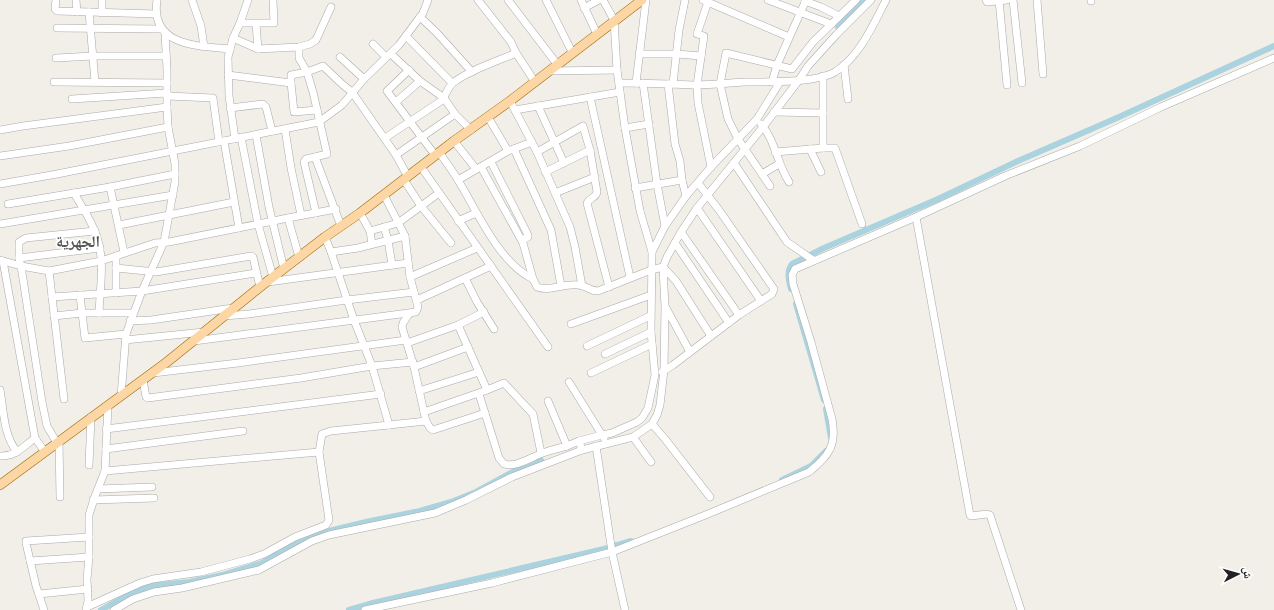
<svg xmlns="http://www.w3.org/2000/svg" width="1274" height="610" font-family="'DM Sans','Noto Naskh Arabic',sans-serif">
<rect width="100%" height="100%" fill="#f2efe9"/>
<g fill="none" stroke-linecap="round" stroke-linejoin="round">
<!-- canal -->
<g stroke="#aad3df" stroke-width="6">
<path d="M838 27 865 0"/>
<path d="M791 289C789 280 786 272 792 264L824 248 938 199 1018 161 1119 117 1274 46"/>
<path d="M796 304 824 400"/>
<path d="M826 409 831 438"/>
<path d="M782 480 811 466 826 451"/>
<path d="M101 610 126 596 150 586 189 582 222 575 262 563 291 545 325 532 366 522 420 511 451 502 476 492 520 468 541 460"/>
<path d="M349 610 373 603 604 549 631 541"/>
</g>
<defs>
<g id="minor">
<path d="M56 0 55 9 57 11 156 14"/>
<path d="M76 0 77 12"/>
<path d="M157 0C150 46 197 46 230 49"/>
<path d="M192 0 201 26 204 47"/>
<path d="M478 0 511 42 516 53 535 82"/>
<path d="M508 0 557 64"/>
<path d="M546 0 572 52"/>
<path d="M581 0 597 34"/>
<path d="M603 0 614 20 617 70 625 128 640 211 652 252"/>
<path d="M703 0 789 37"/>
<path d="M768 0 831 24"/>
<path d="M986 0 987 2 1007 0"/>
<path d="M999 0 1007 85"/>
<path d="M1013 0 1022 83"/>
<path d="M1037 0 1043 74"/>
<path d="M805 1 821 7 839 16"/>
<path d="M1091 1V0"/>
<path d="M708 2 697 34 704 36 697 85 698 103 711 167"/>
<path d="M584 8 599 0"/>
<path d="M89 12 95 82"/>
<path d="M102 13V0"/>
<path d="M420 17 436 32 472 72"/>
<path d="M240 23H274L273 0"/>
<path d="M256 24 258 49"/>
<path d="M57 28 161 29"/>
<path d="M406 36 452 83"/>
<path d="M233 38 258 49 299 47 310 44 316 40 331 7"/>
<path d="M373 44 386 57"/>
<path d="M299 47V58L307 72 313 92 327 154 315 157 341 226"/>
<path d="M391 54 420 81 444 98 455 114 471 130"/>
<path d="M639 54H677L701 56"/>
<path d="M340 57 364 79"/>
<path d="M56 58 93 56H166"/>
<path d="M844 65 848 99"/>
<path d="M409 70 387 91 435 155"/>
<path d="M549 71 617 70"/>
<path d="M228 75 291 83 294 112 317 110"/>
<path d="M54 82 167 83"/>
<path d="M772 82 777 65 806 0"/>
<path d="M291 83V75L307 72 323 66 343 85 352 92 396 155 408 177"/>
<path d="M619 83C645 83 670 84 696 85 712 85 728 83 745 82 767 82 816 83 835 72 860 56 873 25 886 0"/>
<path d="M636 83 646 0"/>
<path d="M643 83 657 184 665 226"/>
<path d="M673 84 679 30 685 0"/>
<path d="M167 96 213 98 219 142"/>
<path d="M590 97 630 277"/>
<path d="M72 99 167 93"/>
<path d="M510 101 537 152 570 227 575 247 582 286"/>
<path d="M396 102 420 81"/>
<path d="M538 106 564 163"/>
<path d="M230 108 263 104 266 107 272 131"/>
<path d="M515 110 620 92"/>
<path d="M774 112 823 113"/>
<path d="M488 117 508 151"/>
<path d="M761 124C775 140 777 163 789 182"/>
<path d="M625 128 649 124"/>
<path d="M285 129 291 168 301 215"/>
<path d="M0 130 23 126 167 107"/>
<path d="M256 135 269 207 284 269"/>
<path d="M241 137 258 224 273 277"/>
<path d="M385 138 441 101C446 96 447 88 453 83 467 71 498 61 516 53"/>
<path d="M235 139 229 96 228 57 233 38 240 23 248 0"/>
<path d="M224 141 239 228"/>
<path d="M454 141 476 169"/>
<path d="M823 148H835L862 224"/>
<path d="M514 149 551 230 561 286"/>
<path d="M810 149 821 172"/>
<path d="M439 152C445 161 452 170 458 180 477 211 499 263 533 279"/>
<path d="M537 152 583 126 590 150 597 192C596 198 589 198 587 203L609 287"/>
<path d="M775 152 823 148V76"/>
<path d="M396 155 455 114"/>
<path d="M0 156 69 146 168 127"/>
<path d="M315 157 306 159 304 162 316 213"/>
<path d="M491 162 528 235V237L522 240"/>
<path d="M734 163 787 242 813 260"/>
<path d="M421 167 548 347"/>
<path d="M481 167 523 243 533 279 537 287C549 292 565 283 578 285 586 285 589 291 598 291L651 270 663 267"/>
<path d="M545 172 590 150"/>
<path d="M762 174 779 164"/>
<path d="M404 180 421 206 451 243"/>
<path d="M458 180 508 151 532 142"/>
<path d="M682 180 686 196"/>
<path d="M0 184 57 174 319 122 342 105 364 79 399 45 423 13 428 0"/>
<path d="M770 186 738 139 728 119 720 84 726 53 792 69 813 42 856 0"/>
<path d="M110 187 124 252"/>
<path d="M635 188 682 180 680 161 675 144 668 84"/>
<path d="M74 193C82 207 92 221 97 237 105 260 100 289 99 313"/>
<path d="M555 193 595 177"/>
<path d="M8 204 110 187 175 174"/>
<path d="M697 208 761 301"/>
<path d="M360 213 370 231 372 244"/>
<path d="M916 217 970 515 971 516 987 514 990 515 1021 610"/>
<path d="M288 218 299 257"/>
<path d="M458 221 476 213"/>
<path d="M0 224 173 195"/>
<path d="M119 225 234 202"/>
<path d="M384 227 398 223 439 193"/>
<path d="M370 231 384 227 388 240 392 265"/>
<path d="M681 232 739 315"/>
<path d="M675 243 729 323"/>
<path d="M331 252 358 248 405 236"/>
<path d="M116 256V293"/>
<path d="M19 258 100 248"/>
<path d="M0 260 21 266 42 402 47 426 57 443"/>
<path d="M3 261 35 438"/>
<path d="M663 267 676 281 711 336"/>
<path d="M116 268 156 272 251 256 253 257 260 287"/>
<path d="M49 271 101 261 155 243 169 242 288 218 336 209"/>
<path d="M410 277 477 248"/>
<path d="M465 278 491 266"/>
<path d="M268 282 408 263"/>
<path d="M80 295 82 313H133"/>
<path d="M52 297 142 291 256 273"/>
<path d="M417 300 465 278 477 302 494 329"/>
<path d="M666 308 690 352"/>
<path d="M54 316 82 313 85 338 126 334"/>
<path d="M224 316 249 314 347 300 414 292"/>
<path d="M130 321 151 320 233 308"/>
<path d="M571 324 651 295"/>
<path d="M125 340 204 332"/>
<path d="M194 341 416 312 418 307 410 277 405 236 384 195"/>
<path d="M407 343 458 325"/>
<path d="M587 346 650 316"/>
<path d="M605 354 651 332"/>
<path d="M414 367 468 347"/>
<path d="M662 372 673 365 739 315 772 294 774 289 719 210 698 183"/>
<path d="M153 373 238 363 406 340"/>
<path d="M591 373 652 344"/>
<path d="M143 380 146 397 148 398 301 378 372 366 413 362"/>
<path d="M569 382 602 435 612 433 637 422 642 418 648 408 655 375 651 332 652 252 665 226 686 196 711 167 757 119 780 82"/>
<path d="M0 390C4 411 3 434 17 452"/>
<path d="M487 390 504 383 533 414 541 453"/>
<path d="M419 391 479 372"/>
<path d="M479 394 499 458 504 464C516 468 531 457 543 453 551 450 559 448 567 446"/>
<path d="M121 396 126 334 142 291 164 242 175 182V164L168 127 167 107V69L165 33"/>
<path d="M64 399 49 271 21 266 19 258V242L26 238 95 231"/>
<path d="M548 401 567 446 579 441 602 435 604 438"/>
<path d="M424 412 487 390 458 325 484 312"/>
<path d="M426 421 430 428 433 430 485 413"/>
<path d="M652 424 665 439 710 497"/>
<path d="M389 425 426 421 414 367 402 327 403 323 409 314"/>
<path d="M106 429 381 394"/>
<path d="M633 437 651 462"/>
<path d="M59 441 60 497"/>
<path d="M596 446 612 552 625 610"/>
<path d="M106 449 243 431"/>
<path d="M582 450 633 437 652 424 657 415 660 405 664 370 665 307 663 267 667 257 681 232 697 208 763 127 799 80 808 66 836 35 871 0"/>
<path d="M0 456C15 457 23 447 35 438L45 452"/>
<path d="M89 465 91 417"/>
<path d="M105 471 319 452"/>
<path d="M98 489 152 487"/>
<path d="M93 500 154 498"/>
<path d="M30 561 89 557"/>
<path d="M39 594 88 589"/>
<path d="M87 607 140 583 153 579 201 572 250 559 264 554 295 537 326 525 329 520 319 452 322 434 331 431 389 425 372 366 354 320 331 252 325 237"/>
<path d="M44 610 36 586 26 543V541L89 537"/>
<path d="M86 610 88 601 87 579 89 557V515L95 496 105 471 108 405"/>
<path d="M114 610 133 599 154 592 182 588 259 570 312 541 329 535 435 513 466 500 512 477 582 450 579 441"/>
<path d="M365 610 492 583 612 552 703 516 809 472C829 456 837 445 832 419L811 342 793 284 792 275 795 269 916 217 1005 176 1080 146 1161 107 1274 58"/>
</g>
<path id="major" d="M0 485 167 362 260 287 325 237 360 213 454 141 510 101 642 0"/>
</defs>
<!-- minor casing -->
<use href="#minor" stroke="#a9a9a9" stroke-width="8"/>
<!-- major casing -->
<use href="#major" stroke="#a06b00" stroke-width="10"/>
<!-- minor -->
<use href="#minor" stroke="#fff" stroke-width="7"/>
<!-- major -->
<use href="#major" stroke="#fcd6a4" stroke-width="9"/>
</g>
<g text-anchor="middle" stroke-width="3.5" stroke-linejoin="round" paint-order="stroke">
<!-- quarter labels -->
<g font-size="16" font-weight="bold" fill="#555" stroke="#fff">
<text x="78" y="247">الجهرية</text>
</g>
</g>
<!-- north arrow -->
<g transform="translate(1238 574) rotate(84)" stroke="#ffffff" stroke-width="3" paint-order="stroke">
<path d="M0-3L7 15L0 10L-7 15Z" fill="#222222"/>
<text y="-6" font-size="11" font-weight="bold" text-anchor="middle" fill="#222222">ش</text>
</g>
</svg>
